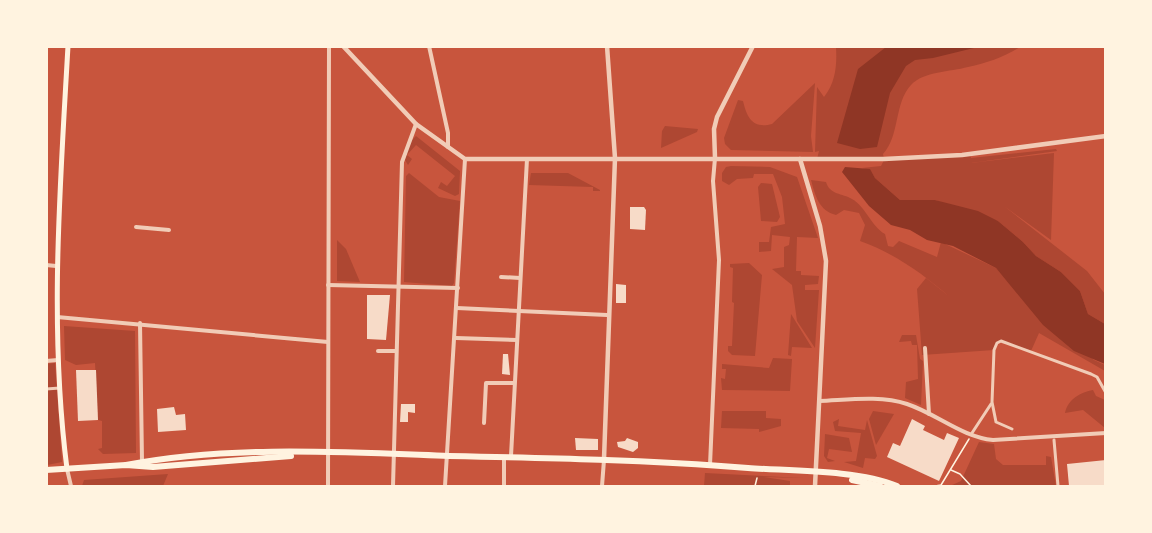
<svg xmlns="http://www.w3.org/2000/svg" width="1152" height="533" font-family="Literata,serif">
<rect width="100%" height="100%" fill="#c8553d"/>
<!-- green -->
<g fill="#ae4732">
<path d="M836 47H1020C1004 57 987 63 968 67 950 72 924 71 911 85 894 103 900 136 883 154L884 159 970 154 971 158 1056 149 1057 151 971 163 1054 153 1051 240 1004 206 1087 271 1105 294V324L1088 314 1080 291 1061 272 1036 256 1023 242 998 221 935 200H900L875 178 870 170 862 168 881 166 884 160 817 159 819 151 815 152 817 87 824 97C836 82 837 64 836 47Z"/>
<path d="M815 83 811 136 813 152 731 150 725 144 724 138 738 100 743 101C747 118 753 129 772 124Z"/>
<path d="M665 126 698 129 697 132 661 148 662 131Z"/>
<path d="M416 136 460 171 459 194 455 196 438 188 441 182 447 186 455 176 416 145 407 155 412 159 408 165 405 160 409 143Z"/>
<path d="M731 166 770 167 797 177 818 238 797 237 796 271H801V275L819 276 818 284 805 285V290H819L815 348 797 321 792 285 772 269 784 267V247L789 245 790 237 772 235 771 251 759 252V242H769L771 227 785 224 782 197 773 174H754L753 178 737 179 729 185 722 181V173L726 167Z"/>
<path d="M409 173 439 197 460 201 454 283 452 286 404 282 406 176Z"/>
<path d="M531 173H568L600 190V191H593V187L529 185Z"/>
<path d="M811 180 826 182C830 195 842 193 852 199 866 207 871 226 885 234L888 246 893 247 899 241 937 257 941 242 996 268 1019 294 1094 360 1105 365V371L1039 333 1031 351 1001 341 997 343 994 350 922 355 917 289 926 278 950 297C923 274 894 253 860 241L865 225 859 213 844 210 836 215C819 211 815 195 811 180Z"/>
<path d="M761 183 772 184 780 217 777 222 761 221 758 187Z"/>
<path d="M337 240 346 249 360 282 337 281Z"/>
<path d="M749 263 762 275 755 356 732 355 728 351V346H732L734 303 732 302 733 268 730 267V264Z"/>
<path d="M791 314 812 348 792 347 791 356 788 355Z"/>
<path d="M64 326 135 331 136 453 103 454 98 449 102 448V421L98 420 95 363 76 365 65 360Z"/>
<path d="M902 335H916L920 359 923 361 921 405 905 398 906 382 918 379 917 345H912L911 341 899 342Z"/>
<path d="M773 358 792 359 790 391 722 390 721 378 725 379 726 369H722V364L769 368Z"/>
<path d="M55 363 62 462 47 465 46 364Z"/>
<path d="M1093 390 1096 396 1105 400V428L1083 410 1065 413C1068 399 1081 392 1093 390Z"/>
<path d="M722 411H766V418L781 419V426L759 432V429L721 428Z"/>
<path d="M873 411 894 414 876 445 869 419Z"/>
<path d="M839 419 838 426 865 430 867 420 877 456 875 459 865 458 863 468 844 462 856 461 861 433 835 431 833 422Z"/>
<path d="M825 434 849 438 852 452 829 449 827 458 835 461 828 462 824 456Z"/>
<path d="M979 442 994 444 996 459 1003 465H1046V456L1051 457 1056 486H950L961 481Z"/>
<path d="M705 473 804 478 764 477 790 481V486H704Z"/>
<path d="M168 474 163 486H82L84 480Z"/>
</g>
<!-- water -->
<g fill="#8f3625">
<path d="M886 47H978L933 58 915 60 906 66 890 93 877 147 860 149 837 143 858 69Z"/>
<path d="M845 167 870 169 875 178 900 200H935L978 211 998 221 1023 242 1036 256 1061 272 1080 291 1088 314 1105 324V364L1074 351 1043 325 996 268 953 246 927 240 910 230 891 225 869 206 842 172Z"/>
</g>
<!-- building -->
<g fill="#f7dbc8">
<path d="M630 207H644L646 210 645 230 630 229Z"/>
<path d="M616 284 626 285V303H616Z"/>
<path d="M367 295H390L386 340 367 339Z"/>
<path d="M503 354H508L510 375 502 374Z"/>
<path d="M76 370H96L98 420 78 421Z"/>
<path d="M401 404H415V413L408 412V422H400Z"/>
<path d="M174 407 176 415 185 414 186 430 158 432 157 409Z"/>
<path d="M912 419 925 426 923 430 944 440 947 433 959 438 939 481 887 457 893 443 900 446Z"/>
<path d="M575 438 598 439V450H576Z"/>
<path d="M627 438 638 442V448L633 452 618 447 617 442 625 441Z"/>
<path d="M1106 460V486H1069L1067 464Z"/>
</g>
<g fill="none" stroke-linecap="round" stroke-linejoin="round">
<!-- path -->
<g stroke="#fff3e0" stroke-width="1.5">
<path d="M951 470 960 474 971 486"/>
<path d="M755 486 757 478"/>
<path d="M935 486 941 485 969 439"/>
</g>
<!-- pedestrian -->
<g stroke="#f1ccb7" stroke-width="3">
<path d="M46 389 60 388"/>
<path d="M1012 429 996 422 992 402 994 350 997 343 1001 341 1091 374 1097 377 1106 393"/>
<path d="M972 433 991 404"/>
<path d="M1054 440 1058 486"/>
</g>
<!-- minor -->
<g stroke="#f1ccb7" stroke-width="4">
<path d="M429 46 448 133V147"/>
<path d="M136 227 169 230"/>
<path d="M46 265 56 266"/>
<path d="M501 277 520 278"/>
<path d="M328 285 458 288"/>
<path d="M457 308 607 315"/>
<path d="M57 317 328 342"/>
<path d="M140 323 142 462"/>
<path d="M456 338 517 340"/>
<path d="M925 348 929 414"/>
<path d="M378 351H396"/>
<path d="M46 361 58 360"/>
<path d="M819 401C847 400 880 395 907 404 937 414 962 437 993 440L1106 433"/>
<path d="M484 423 486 383H514"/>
<path d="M511 456 527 159"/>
<path d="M710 465 719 260 713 181 715 158"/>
<path d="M67 469 71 486"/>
<path d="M328 486 329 46"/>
<path d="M393 486 402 162 416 124"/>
<path d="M445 486 465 159"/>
<path d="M504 486V457"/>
<path d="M602 486 604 460"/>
</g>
<!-- tertiary -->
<g stroke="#f1ccb7" stroke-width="4.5">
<path d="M343 46 416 124 465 159H884L962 155 1106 136"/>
<path d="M715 158 714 129 717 117 753 46"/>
<path d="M800 159 820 226 826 261 815 486"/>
<path d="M604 459 615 158 607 46"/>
</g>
<!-- secondary -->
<path stroke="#fff3e0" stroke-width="5" d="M67 469C49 328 60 188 68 46"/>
<!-- primary -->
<g stroke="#fff3e0" stroke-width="6">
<path d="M126 465C231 445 343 452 449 456 549 458 649 460 748 468 792 471 858 470 897 486"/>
<path d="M46 470 126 465 153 467 291 456"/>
<path d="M852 480 880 486"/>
</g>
</g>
<!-- border -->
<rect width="1152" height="533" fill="none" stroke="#fff3e0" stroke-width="96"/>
</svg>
